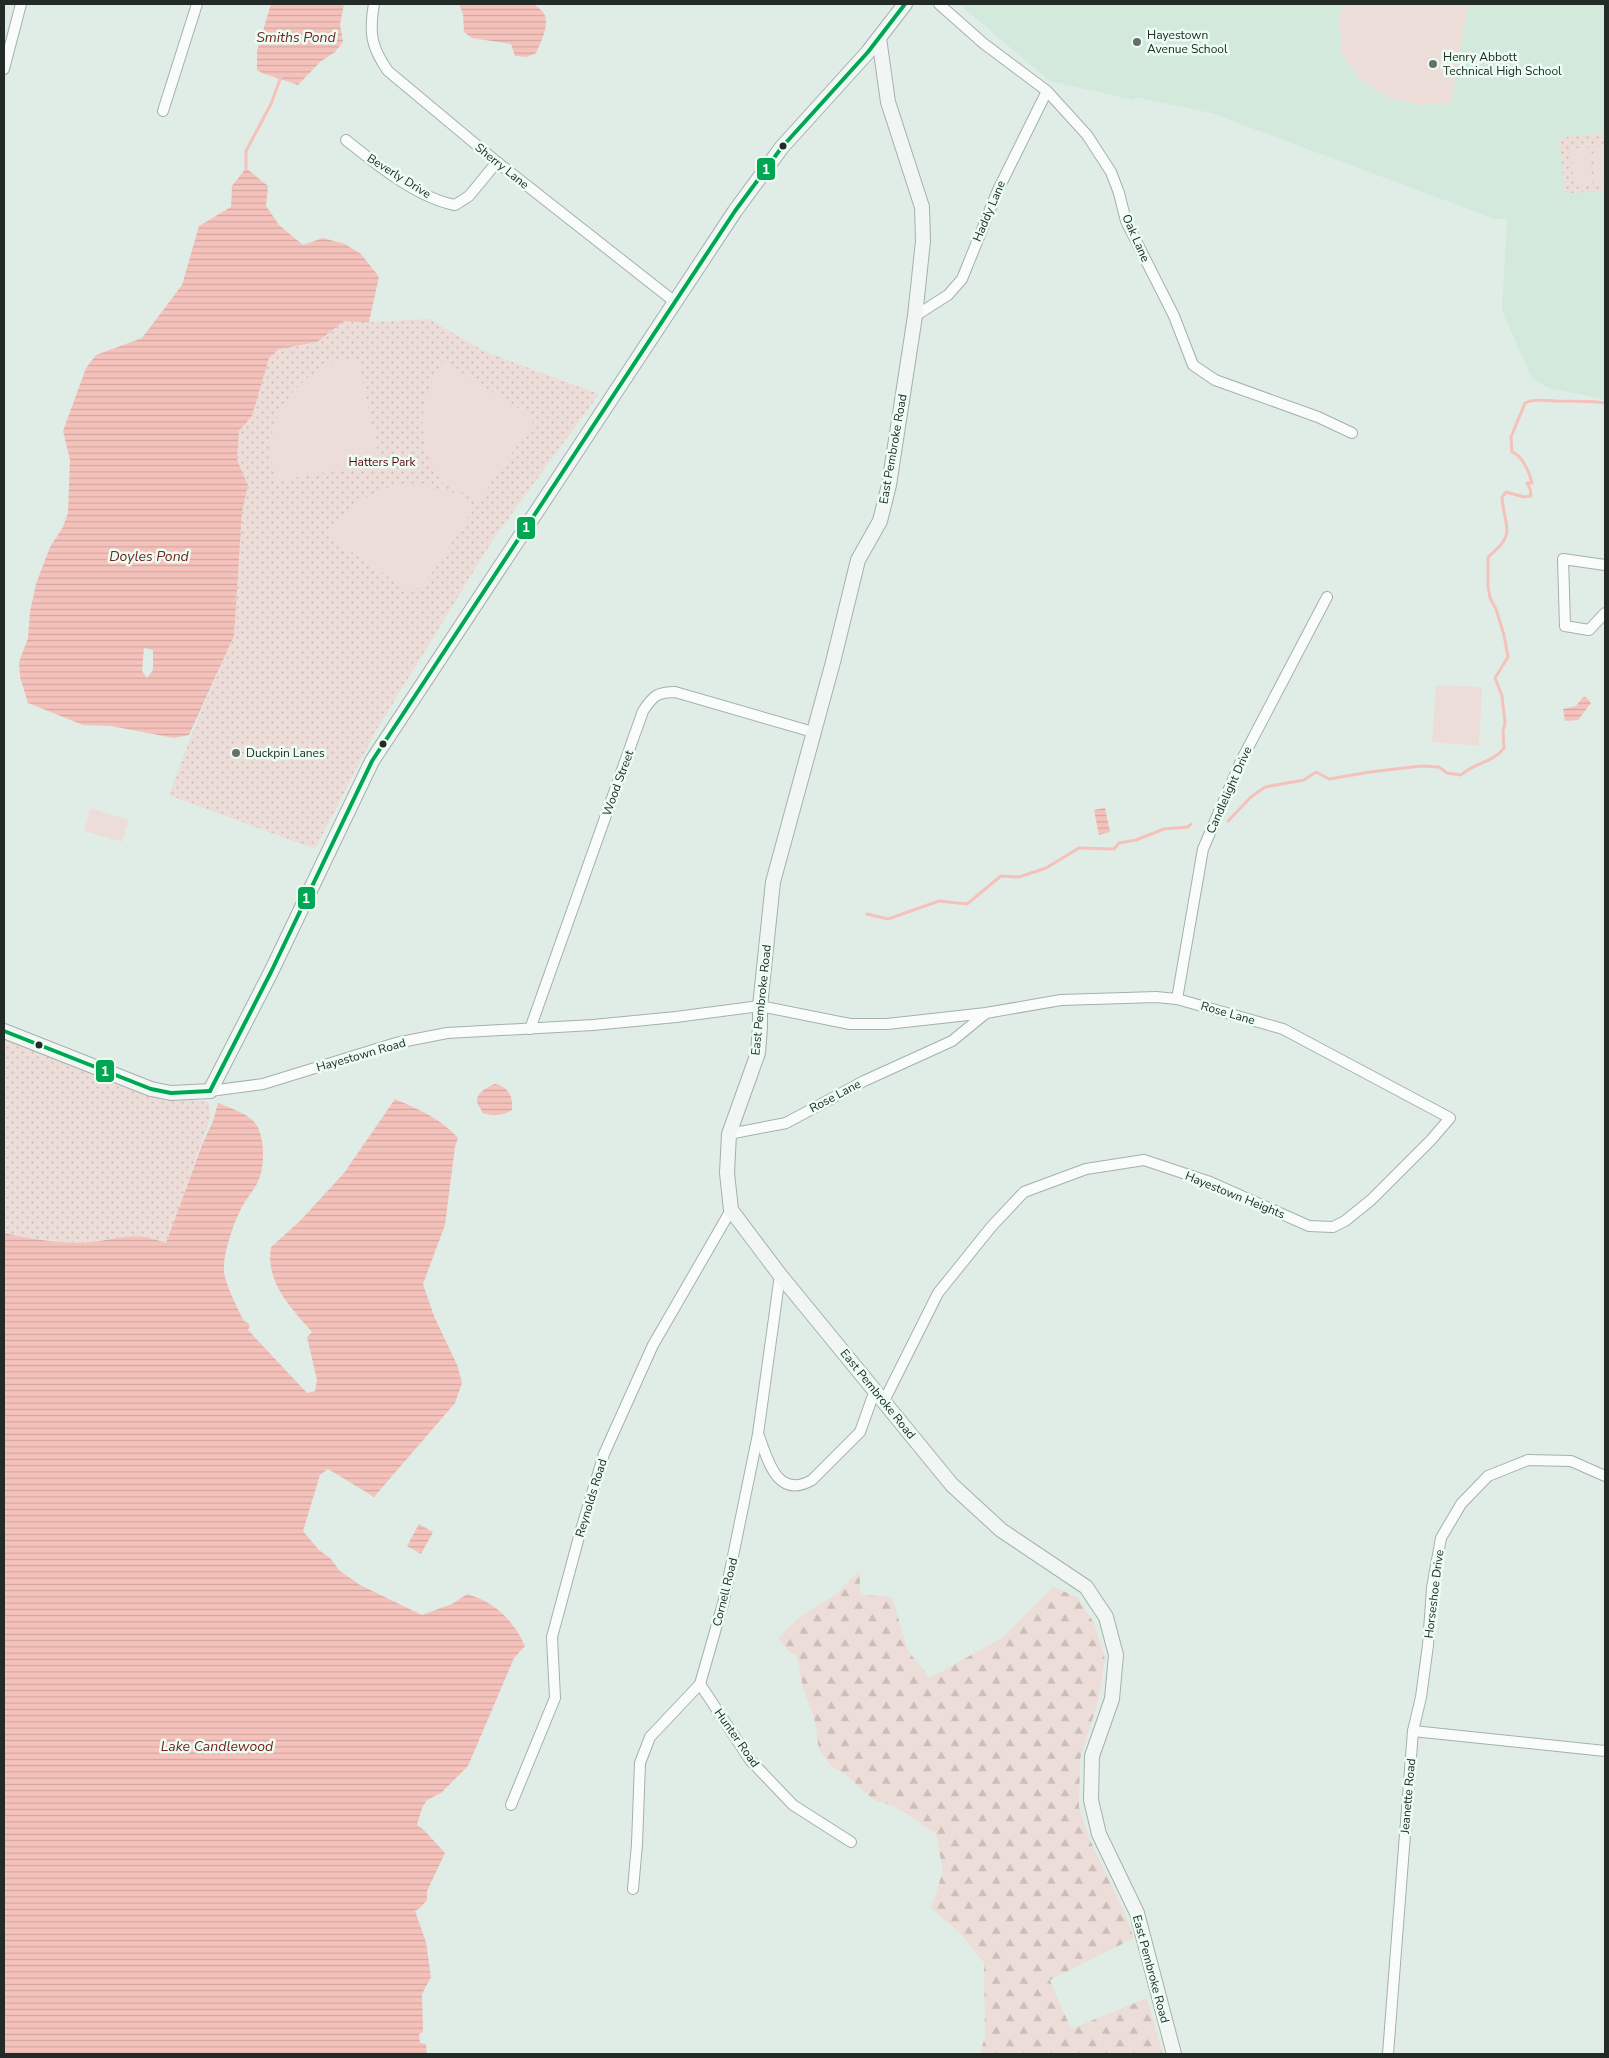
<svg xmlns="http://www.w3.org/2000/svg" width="1609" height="2058" font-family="'Nunito Sans',sans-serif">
<defs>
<pattern id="grass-dots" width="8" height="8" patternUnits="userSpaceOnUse" patternTransform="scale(1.25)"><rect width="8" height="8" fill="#edddd8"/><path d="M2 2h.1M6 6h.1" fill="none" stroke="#cbbeb9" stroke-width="1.8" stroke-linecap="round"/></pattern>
<pattern id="forest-firs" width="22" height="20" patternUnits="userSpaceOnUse" patternTransform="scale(1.25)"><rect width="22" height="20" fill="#edddd8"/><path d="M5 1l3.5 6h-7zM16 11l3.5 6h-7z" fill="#cbbeb9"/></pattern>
<pattern id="water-rules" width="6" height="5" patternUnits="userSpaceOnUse" patternTransform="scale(1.25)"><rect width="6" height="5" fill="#f5c2bb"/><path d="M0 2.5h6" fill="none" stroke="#d2a7a1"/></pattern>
</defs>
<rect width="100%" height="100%" fill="#e0ede6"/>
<!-- built -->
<path fill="#d2e9dc" d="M959 4H1605V400L1546 387 1532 378 1502 311 1507 219H1495L1211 113 1136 97 1133 100 1050 81Z"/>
<!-- grass -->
<g fill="url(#grass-dots)">
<path d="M1605 133V190L1565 194 1559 138Z"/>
<path d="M429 319 486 352 599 394 494 538 377 729 315 849 169 795 195 726 234 636 242 512 248 485 237 460 239 430 252 416 269 357 279 349 317 342 344 321 369 322Z"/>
<path d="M4 1039 124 1085 175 1100 208 1101 211 1116 166 1243C134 1231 124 1239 93 1242 64 1245 32 1238 4 1233Z"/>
</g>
<!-- forest -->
<path fill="url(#forest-firs)" d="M859 1571 861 1595 892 1597 908 1651 930 1678 1003 1637 1053 1587 1077 1597 1094 1623 1105 1659 1099 1698 1080 1759 1079 1807 1089 1838 1125 1914 1134 1938 1050 1980 1071 2029 1147 1998 1163 2054H980L985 2036 984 1963 960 1933 931 1908 943 1871 936 1834 893 1805 875 1801 846 1775 830 1765 819 1750 815 1721 803 1688 797 1656 790 1653 778 1638 800 1617 836 1594Z"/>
<!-- pitch -->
<g fill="#edddd8">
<path d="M1343 4H1468L1451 103 1422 105 1391 99 1361 80 1342 55 1339 17Z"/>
<path d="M1605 146V183L1596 184 1593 147Z"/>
<path d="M1588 147 1593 185 1575 187 1570 149Z"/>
<path d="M338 359H358L379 458 375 463 276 481C274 472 270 460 270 451 272 405 299 379 338 359Z"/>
<path d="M443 361 531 416 533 423 479 500 442 483 426 453 422 420 428 390Z"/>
<path d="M410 483 451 492 475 507 423 586 409 591 327 535 353 507 381 489Z"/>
<path d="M1436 685 1482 687 1479 746 1432 742Z"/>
<path d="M90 808 129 820 122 842 84 831Z"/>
</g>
<!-- water -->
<g fill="url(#water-rules)" fill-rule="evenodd">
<path d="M271 4H344L340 24 343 42 335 52 320 62 298 85 262 73 257 70V51Z"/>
<path d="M459 4H534C538 8 544 11 545 16 549 27 540 43 536 53L527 57 515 56 511 44 472 38 464 32 463 14Z"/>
<path d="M246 168 268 186 266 206 279 225 303 245 323 238 345 244 361 254 379 277 369 322 344 321 317 342 279 349 269 358 252 416 239 431 237 460 248 485 242 512 234 636 189 735 174 738 111 726 83 725 28 703 20 677 19 662 28 638 30 612 36 584 50 547 63 527 68 513 70 460 63 431 86 368 96 355 142 338 182 285 199 226 231 207 232 186ZM144 648 153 650V670L147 678 142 671Z"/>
<path d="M1583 697H1586L1591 703 1578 720 1565 721 1563 709 1576 706Z"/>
<path d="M1105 808 1110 832 1099 835 1094 810Z"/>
<path d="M495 1084C509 1087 513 1096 512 1110 503 1116 492 1116 482 1113 482 1110 480 1108 478 1105 473 1094 487 1087 495 1084Z"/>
<path d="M395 1099C420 1110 440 1118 458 1138L455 1147 445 1225 423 1284 434 1316 458 1367 462 1383 455 1403 374 1497 328 1469 320 1475 303 1531 319 1550 330 1558 340 1571 360 1585 422 1615 452 1604 467 1594C495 1602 513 1620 525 1646L514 1658 468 1766 441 1793 427 1800 422 1808 417 1825 424 1830 445 1853 427 1891V1900L420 1908 415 1911 426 1942 431 1977 422 1994 423 2032 419 2034 420 2043 426 2044 427 2054H4V1233C30 1239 66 1245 93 1242 126 1238 132 1231 166 1243L202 1145 213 1121 218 1103C228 1107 249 1114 255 1123 265 1135 265 1165 259 1179 256 1188 248 1196 243 1205 234 1221 223 1253 224 1271 225 1284 238 1309 244 1321L248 1323 250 1326 248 1330 307 1393 315 1391 317 1380 307 1337 312 1332C291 1308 265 1282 271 1247L300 1221 344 1173Z"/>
<path d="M419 1524 433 1532 421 1554 407 1546Z"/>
</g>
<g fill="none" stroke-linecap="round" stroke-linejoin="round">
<!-- stream -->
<g stroke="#f5c2bb" stroke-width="3">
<path d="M246 168V151L271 104 281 77"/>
<path d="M1228 821 1251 797 1265 787 1304 780 1316 772 1329 779 1370 772 1421 766 1439 767 1447 773 1461 775C1474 763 1494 762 1504 748L1503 731 1505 723 1502 696 1495 678 1508 657 1504 635 1496 609 1490 598 1488 586V557C1518 533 1504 528 1502 497L1506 492 1524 497 1531 496 1530 489 1527 483H1532C1530 473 1522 455 1512 452L1511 437 1525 403C1536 398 1544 401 1556 401 1573 402 1588 400 1605 403"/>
<path d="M867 914 888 919 939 901 967 904 1001 876 1019 877 1046 868 1079 848 1114 849 1119 843 1136 840 1164 829 1188 827 1191 824"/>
</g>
<defs>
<g id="street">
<path d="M374 4C369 33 371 47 388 71L497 162 675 302"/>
<path d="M939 4 983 43 1047 91 1087 135 1111 172 1119 193 1126 221 1174 316 1193 365 1215 380 1318 417 1352 433"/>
<path d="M4 69 21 4"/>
<path d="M163 111 197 4"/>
<path d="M346 140C376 164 417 198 455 205L469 196 497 162"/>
<path d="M915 316 948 295 962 279 998 190 1047 91"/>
<path d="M1605 565 1563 559 1565 626 1589 630 1605 613"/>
<path d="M1177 999 1203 849 1241 761 1327 597"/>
<path d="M530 1029 643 711C653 696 657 692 675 692L813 732"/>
<path d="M210 1091 263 1084 396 1043 447 1033 593 1025 676 1017 760 1006 850 1024H887L986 1013 1061 1000 1156 997 1177 999 1283 1029 1450 1118 1431 1140 1371 1200 1345 1221 1333 1227 1309 1226 1210 1182 1144 1160 1086 1169 1024 1192 992 1226 938 1293 884 1401"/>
<path d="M729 1134 786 1123 864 1081 952 1041 985 1014"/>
<path d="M759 1436C768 1460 777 1500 812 1480L860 1432 875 1390"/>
<path d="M700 1684 750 1760 793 1805 851 1842"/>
<path d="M1413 1731 1605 1751"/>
<path d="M511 1805 555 1698 552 1637 580 1533 604 1454 653 1345 731 1210"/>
<path d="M633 1889 637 1844 640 1763 650 1737 700 1684 724 1600 758 1434 780 1275"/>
<path d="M1388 2054 1413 1731 1421 1697 1428 1645 1432 1588 1441 1538 1461 1504 1488 1476 1528 1460 1571 1461 1605 1476"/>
</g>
<g id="secondary">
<path d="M879 38 888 102 922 207 923 241 915 316 889 485 880 521 858 560 833 662 773 882 760 1006V1027L758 1053 729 1134 727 1173 731 1210 780 1275 952 1485 1001 1530 1086 1587 1106 1617 1116 1655 1112 1699 1092 1756 1091 1800 1099 1834 1137 1913 1174 2054"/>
<path d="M4 1031 151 1089 171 1093 210 1091 271 972 372 761 735 211 782 147 868 52 905 4"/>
</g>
</defs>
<!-- street casing -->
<use href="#street" stroke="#a6b0ab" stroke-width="12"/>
<!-- secondary casing -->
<use href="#secondary" stroke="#a6b0ab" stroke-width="16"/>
<!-- street -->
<use href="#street" stroke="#fafcfb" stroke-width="10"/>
<!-- secondary -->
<use href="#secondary" stroke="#f1f6f4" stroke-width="14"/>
<defs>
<g id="bus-1">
<path d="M4 1031 151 1089 171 1093 210 1091"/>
<path d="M210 1091 271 972 372 761 735 211 782 147 868 52 905 4"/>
</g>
</defs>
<!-- bus-1 casing -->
<use href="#bus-1" stroke="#ecfef4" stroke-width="8"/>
<!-- bus-1 -->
<use href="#bus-1" stroke="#00a651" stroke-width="4"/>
</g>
<!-- markers -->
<g fill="#646f69" stroke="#ecfef4" stroke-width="2">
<circle cx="1137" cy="42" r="5"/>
<circle cx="1433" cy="64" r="5"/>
<circle cx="236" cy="753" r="5"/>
</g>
<g fill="#222b26" stroke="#ecfef4" stroke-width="2">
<circle cx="783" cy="146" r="4.5"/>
<circle cx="383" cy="744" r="4.5"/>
<circle cx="39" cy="1045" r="4.5"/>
</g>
<g text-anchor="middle" stroke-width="5" stroke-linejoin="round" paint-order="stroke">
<!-- poi labels -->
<g font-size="12" fill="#222b26" stroke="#ecfef4" text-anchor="start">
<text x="1147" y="39">Hayestown<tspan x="1147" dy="14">Avenue School</tspan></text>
<text x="1443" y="61">Henry Abbott<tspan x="1443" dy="14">Technical High School</tspan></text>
<text x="246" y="757">Duckpin Lanes</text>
</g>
<!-- street labels -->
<g font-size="12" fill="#222b26" stroke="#ecfef4">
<text transform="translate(502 166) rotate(39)" y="4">Sherry Lane</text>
<text transform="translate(399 176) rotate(32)" y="4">Beverly Drive</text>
<text transform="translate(989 211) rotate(-67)" y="4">Haddy Lane</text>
<text transform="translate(1136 238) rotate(66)" y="4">Oak Lane</text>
<text transform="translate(893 449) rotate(-80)" y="4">East Pembroke Road</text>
<text transform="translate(618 783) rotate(-70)" y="4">Wood Street</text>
<text transform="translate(1229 790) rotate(-66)" y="4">Candlelight Drive</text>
<text transform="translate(761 1000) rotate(-84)" y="4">East Pembroke Road</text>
<text transform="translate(1228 1013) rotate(16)" y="4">Rose Lane</text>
<text transform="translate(361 1055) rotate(-16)" y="4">Hayestown Road</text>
<text transform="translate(835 1096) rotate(-28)" y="4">Rose Lane</text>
<text transform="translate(1235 1195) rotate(22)" y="4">Hayestown Heights</text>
<text transform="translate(878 1394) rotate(51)" y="4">East Pembroke Road</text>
<text transform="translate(591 1498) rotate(-73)" y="4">Reynolds Road</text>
<text transform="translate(725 1592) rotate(-76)" y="4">Cornell Road</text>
<text transform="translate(1434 1594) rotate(-83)" y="4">Horseshoe Drive</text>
<text transform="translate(737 1738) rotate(55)" y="4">Hunter Road</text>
<text transform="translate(1408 1796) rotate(-85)" y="4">Jeanette Road</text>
<text transform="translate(1151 1969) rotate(75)" y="4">East Pembroke Road</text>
</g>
<!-- park labels -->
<g font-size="12" fill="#5f0208" stroke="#ecfef4">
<text x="382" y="466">Hatters Park</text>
</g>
<!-- water labels -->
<g font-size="14" font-style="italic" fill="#79211f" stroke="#ecfef4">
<text x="296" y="42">Smiths Pond</text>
<text x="149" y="561">Doyles Pond</text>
<text x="217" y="1751">Lake Candlewood</text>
</g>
</g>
<g stroke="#ecfef4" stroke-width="2">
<rect x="756" y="157" width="20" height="24" rx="5" fill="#00a651"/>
<rect x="516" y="516" width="20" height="24" rx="5" fill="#00a651"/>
<rect x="297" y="886" width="19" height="24" rx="5" fill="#00a651"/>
<rect x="95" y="1059" width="20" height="24" rx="5" fill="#00a651"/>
</g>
<g font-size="14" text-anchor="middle" font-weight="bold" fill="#fff">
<text x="766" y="174">1</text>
<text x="526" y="532">1</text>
<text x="306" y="903">1</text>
<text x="105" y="1076">1</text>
</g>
<!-- border -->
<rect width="1609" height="2058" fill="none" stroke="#222b26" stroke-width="10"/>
</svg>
